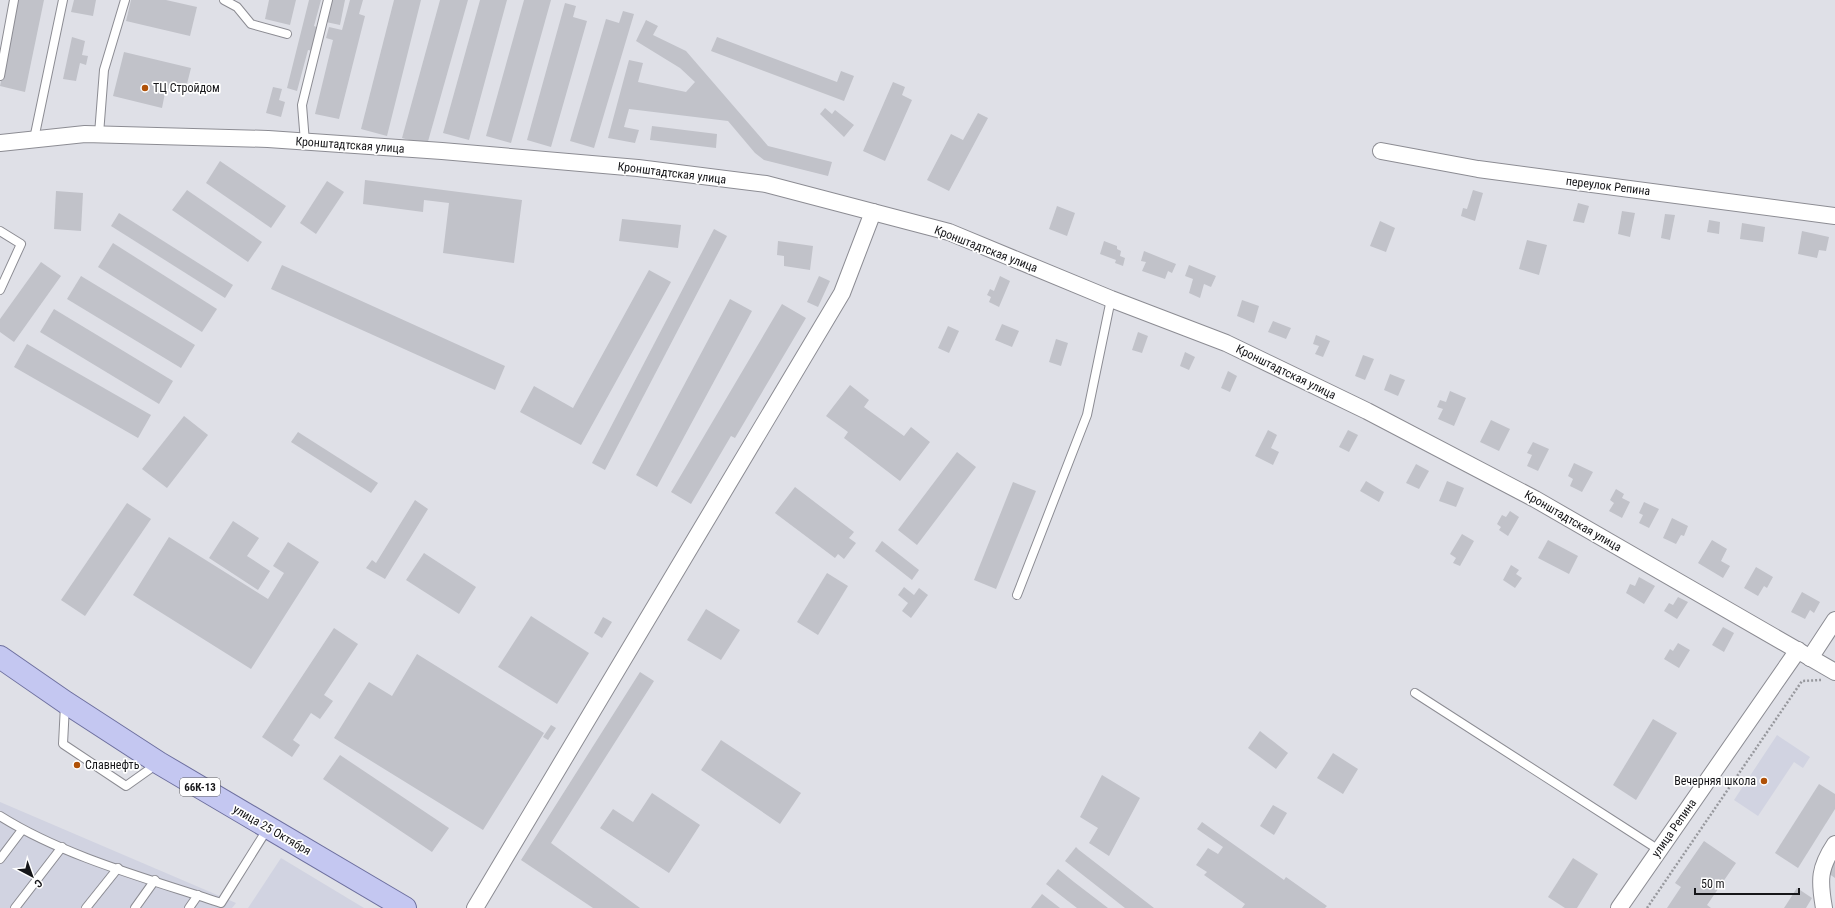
<svg xmlns="http://www.w3.org/2000/svg" width="1835" height="908" font-family="'Roboto Condensed',sans-serif">
<rect width="100%" height="100%" fill="#dfe0e7"/>
<!-- built -->
<g fill="#d1d3e1">
<path d="M1777 735 1810 757 1803 768 1794 762 1758 816 1734 800Z"/>
<path d="M0 802 236 903 232 908H0Z"/>
<path d="M281 858 364 908H248Z"/>
</g>
<!-- building -->
<g fill="#c1c2c9">
<path d="M18 0H44L25 92 0 86Z"/>
<path d="M74 0H96L93 16 71 12Z"/>
<path d="M131 0H166L197 7 190 36 126 21Z"/>
<path d="M269 0H296L290 25 265 19Z"/>
<path d="M309 0H321L314 26 319 28 313 51 308 50 297 91 287 88Z"/>
<path d="M331 0H345L340 25 326 22Z"/>
<path d="M350 0H363L359 14 365 16 339 119 315 114 333 40 326 38 329 27 342 30Z"/>
<path d="M394 0H421L387 136 361 129Z"/>
<path d="M440 0H468L427 145 402 138Z"/>
<path d="M480 0H507L469 140 443 133Z"/>
<path d="M524 0H551L511 143 486 136Z"/>
<path d="M565 3 576 6 573 17 587 21 551 147 527 140Z"/>
<path d="M623 11 634 14 594 148 570 141 606 19 619 23Z"/>
<path d="M646 20 658 26 653 35 686 51 768 146 832 162 828 176 764 160 755 153 728 121 629 109 624 127 639 130 635 143 608 138 629 60 643 63 638 82 686 92 695 82 680 68 636 41Z"/>
<path d="M72 37 85 41 82 55 88 56 86 65 80 63 76 81 63 79Z"/>
<path d="M717 37 837 82 841 71 854 76 844 101 711 51Z"/>
<path d="M124 52 191 68 185 92 166 88 162 108 113 96Z"/>
<path d="M893 82 905 87 902 95 912 100 885 161 863 151Z"/>
<path d="M273 87 282 89 279 100 285 102 281 117 266 113Z"/>
<path d="M825 108 832 114 835 110 854 125 844 137 820 114Z"/>
<path d="M978 113 988 118 949 191 927 180 951 134 963 140Z"/>
<path d="M652 126 717 134 716 148 650 140Z"/>
<path d="M220 161 286 206 271 228 206 183Z"/>
<path d="M365 180 522 200 514 263 443 253 449 203 424 200 423 212 363 204Z"/>
<path d="M327 181 344 192 316 234 300 223Z"/>
<path d="M187 190 262 242 248 262 172 210Z"/>
<path d="M1473 190 1483 193 1475 221 1461 216 1463 208 1467 209Z"/>
<path d="M56 191 83 193 81 231 54 229Z"/>
<path d="M1578 203 1589 206 1584 223 1573 221Z"/>
<path d="M1057 206 1075 213 1067 236 1049 229Z"/>
<path d="M1622 211 1635 213 1630 237 1618 234Z"/>
<path d="M119 213 233 285 225 298 111 226Z"/>
<path d="M1665 214 1675 215 1670 240 1661 238Z"/>
<path d="M622 219 681 225 678 248 619 241Z"/>
<path d="M1709 220 1720 222 1719 234 1707 232Z"/>
<path d="M1380 221 1395 228 1386 252 1370 246Z"/>
<path d="M1742 223 1765 227 1763 242 1740 239Z"/>
<path d="M714 229 727 236 605 470 592 463Z"/>
<path d="M1802 231 1829 237 1826 251 1819 250 1817 258 1798 254Z"/>
<path d="M1527 240 1547 245 1539 275 1519 269Z"/>
<path d="M778 241 813 246 810 270 784 266V256L777 255Z"/>
<path d="M1104 241 1117 246V249L1121 251 1120 256 1125 258 1123 266 1115 263 1116 260 1100 254Z"/>
<path d="M113 243 217 309 202 332 98 267Z"/>
<path d="M1144 251 1176 264 1172 273 1168 271 1165 279 1142 271 1146 262 1141 261Z"/>
<path d="M41 262 61 276 14 342 0 332V319Z"/>
<path d="M282 265 505 366 495 390 271 289Z"/>
<path d="M1189 265 1216 276 1211 287 1204 284 1200 298 1189 293 1193 279 1185 276Z"/>
<path d="M649 270 671 282 581 445 520 412 534 386 573 408Z"/>
<path d="M81 276 195 345 181 368 67 299Z"/>
<path d="M819 276 830 281 818 307 807 302Z"/>
<path d="M1000 276 1010 281 999 307 989 302 991 297 987 295 990 289 994 291Z"/>
<path d="M730 299 752 311 657 487 636 475Z"/>
<path d="M1242 300 1259 306 1254 323 1237 316Z"/>
<path d="M782 304 806 318 735 438 731 436 691 504 671 492Z"/>
<path d="M54 309 173 381 159 404 40 332Z"/>
<path d="M1273 321 1291 328 1286 339 1268 332Z"/>
<path d="M1002 324 1019 331 1012 347 995 340Z"/>
<path d="M948 326 959 331 949 353 938 348Z"/>
<path d="M1138 332 1148 336 1142 353 1132 350Z"/>
<path d="M1316 335 1330 341 1323 357 1315 354 1319 346 1313 344Z"/>
<path d="M1056 339 1068 343 1061 366 1049 362Z"/>
<path d="M27 344 151 415 138 438 14 367Z"/>
<path d="M1185 352 1195 357 1189 370 1180 366Z"/>
<path d="M1363 355 1374 359 1365 380 1355 376Z"/>
<path d="M1228 371 1237 376 1230 392 1221 388Z"/>
<path d="M1390 374 1405 380 1398 396 1384 390Z"/>
<path d="M850 385 869 400 864 407 904 436 911 427 930 442 900 481 844 438 848 432 826 416Z"/>
<path d="M1450 391 1466 398 1454 426 1438 419 1443 409 1437 407 1440 400 1446 402Z"/>
<path d="M184 416 208 435 167 488 142 469Z"/>
<path d="M1491 420 1510 429 1499 451 1480 442Z"/>
<path d="M1268 430 1277 435 1271 448 1279 452 1273 465 1255 456Z"/>
<path d="M1348 430 1358 435 1349 452 1339 447Z"/>
<path d="M298 432 378 483 371 493 291 442Z"/>
<path d="M1533 442 1549 449 1538 471 1527 466 1532 455 1527 453Z"/>
<path d="M957 452 976 467 917 545 898 530Z"/>
<path d="M1574 463 1593 472 1582 492 1570 486 1573 479 1568 476Z"/>
<path d="M1416 464 1429 471 1419 489 1406 483Z"/>
<path d="M1366 481 1384 492 1379 502 1360 491Z"/>
<path d="M1447 481 1464 488 1456 507 1439 501Z"/>
<path d="M1013 482 1036 491 996 589 974 580Z"/>
<path d="M795 487 854 532 849 538 856 543 844 559 838 554 835 558 775 513Z"/>
<path d="M1616 489 1624 494 1622 498 1630 502 1622 518 1609 511 1614 503 1610 500Z"/>
<path d="M415 500 428 509 385 579 366 568 372 560 376 563Z"/>
<path d="M1644 502 1659 509 1649 528 1639 523 1643 515 1639 513Z"/>
<path d="M127 503 151 519 85 616 61 600Z"/>
<path d="M1510 511 1519 517 1508 536 1499 530 1501 527 1497 524 1502 515 1506 517Z"/>
<path d="M1672 518 1688 526 1684 536 1681 535 1676 544 1663 538Z"/>
<path d="M233 521 259 538 247 556 270 571 258 590 209 558Z"/>
<path d="M1462 534 1474 541 1460 566 1453 563 1456 558 1450 554Z"/>
<path d="M169 537 268 599 284 573 273 566 288 542 319 562 251 669 133 595Z"/>
<path d="M1548 540 1578 556 1569 574 1538 558Z"/>
<path d="M1712 540 1727 549 1721 561 1730 566 1723 578 1698 563Z"/>
<path d="M882 541 919 570 912 580 875 551Z"/>
<path d="M424 553 476 587 459 614 406 580Z"/>
<path d="M1511 565 1519 570 1516 574 1522 578 1515 588 1503 580Z"/>
<path d="M1756 567 1773 577 1767 588 1764 586 1758 596 1744 588Z"/>
<path d="M827 573 848 586 818 635 797 622Z"/>
<path d="M1639 577 1655 586 1644 604 1626 593 1630 584 1635 586Z"/>
<path d="M904 587 914 595 919 588 928 595 911 618 902 611 908 603 898 595Z"/>
<path d="M1802 592 1820 602 1814 613 1810 610 1805 619 1791 612Z"/>
<path d="M1678 597 1688 602 1677 619 1664 611 1669 603 1673 605Z"/>
<path d="M706 609 740 630 721 660 687 640Z"/>
<path d="M531 616 589 653 557 704 498 667Z"/>
<path d="M603 617 612 622 602 638 594 633Z"/>
<path d="M1723 627 1734 633 1724 652 1712 645Z"/>
<path d="M334 628 358 644 324 695 333 701 320 719 311 713 293 740 300 745 292 757 262 737Z"/>
<path d="M1678 643 1690 650 1679 668 1664 659 1670 649 1673 651Z"/>
<path d="M417 654 544 733 483 830 334 738 369 682 392 696Z"/>
<path d="M640 672 654 681 551 843 640 908H593L521 860Z"/>
<path d="M1653 719 1677 733 1636 800 1613 785Z"/>
<path d="M551 725 556 728 548 740 543 737Z"/>
<path d="M1260 731 1288 753 1276 769 1248 748Z"/>
<path d="M721 740 801 793 780 824 701 770Z"/>
<path d="M1333 753 1358 769 1343 794 1317 778Z"/>
<path d="M340 755 449 828 432 852 323 779Z"/>
<path d="M1102 775 1140 798 1109 856 1089 843 1098 828 1080 817Z"/>
<path d="M1819 784 1835 794V809L1798 868 1775 853Z"/>
<path d="M652 793 700 825 669 873 600 828 613 809 633 822Z"/>
<path d="M1273 805 1287 813 1274 835 1260 826Z"/>
<path d="M1202 822 1284 880 1286 877 1327 906 1325 908H1242L1245 904 1204 875 1207 872 1196 865 1208 848 1218 854 1223 847 1197 829Z"/>
<path d="M1704 841 1736 863 1707 905 1711 908H1667L1681 887 1675 883Z"/>
<path d="M1076 847 1079 850 1154 908H1125L1065 861Z"/>
<path d="M1835 850V878L1825 871Z"/>
<path d="M1573 858 1598 874 1577 908H1565L1548 897Z"/>
<path d="M1058 869 1074 882 1108 908H1077L1046 884Z"/>
<path d="M1797 888 1812 898 1806 908H1784Z"/>
<path d="M1042 894 1060 908H1031Z"/>
</g>
<g fill="none" stroke-linecap="round" stroke-linejoin="round">
<defs>
<g id="lane">
<path d="M224 0 237 7 251 24 287 34"/>
<path d="M0 76 14 0"/>
<path d="M99 134 104 70 125 0"/>
<path d="M34 139 63 0"/>
<path d="M305 142 302 105 328 0"/>
<path d="M0 231 21 244 0 290"/>
<path d="M1017 595 1087 415 1111 299"/>
<path d="M1415 693 1659 850"/>
<path d="M65 705 63 744 126 786 157 764"/>
<path d="M0 816C65 857 149 879 221 903L268 828"/>
<path d="M0 859 22 830"/>
<path d="M15 908 62 847"/>
<path d="M86 908 118 868"/>
<path d="M135 908 155 880"/>
<path d="M189 908 198 895"/>
</g>
<g id="street">
<path d="M0 143 85 134 268 139 442 151 638 168 766 184 949 232 1111 299 1226 343 1367 411 1535 499 1835 672"/>
<path d="M1381 151 1478 169 1835 216"/>
<path d="M1810 658 1835 620"/>
<path d="M475 908 842 293 873 212"/>
<path d="M1619 908 1798 650"/>
<path d="M1824 908C1819 880 1819 868 1835 844"/>
</g>
<path id="primary" d="M0 657 65 702 159 763 405 908"/>
</defs>
<!-- lane casing -->
<use href="#lane" stroke="#8c8c93" stroke-width="10"/>
<!-- street casing -->
<use href="#street" stroke="#8c8c93" stroke-width="18"/>
<!-- primary casing -->
<use href="#primary" stroke="#6e709f" stroke-width="24"/>
<!-- path -->
<path stroke="#97989d" stroke-width="2.5" stroke-dasharray="2 2" stroke-linecap="butt" d="M1647 908 1802 681 1821 680"/>
<!-- lane -->
<use href="#lane" stroke="#fff" stroke-width="8"/>
<!-- street -->
<use href="#street" stroke="#fff" stroke-width="16"/>
<!-- primary -->
<use href="#primary" stroke="#c4c7f1" stroke-width="22"/>
</g>
<!-- markers -->
<g fill="#b05107" stroke="#fff" stroke-width="1.5">
<circle cx="145" cy="88" r="4"/>
<circle cx="77" cy="765" r="4"/>
<circle cx="1764" cy="781" r="4"/>
</g>
<g text-anchor="middle" stroke-width="3.5" stroke-linejoin="round" paint-order="stroke">
<!-- shield labels -->
<rect fill="#fff" stroke="#5c5c5e" stroke-width="1" x="180" y="778" width="40" height="18" rx="3"/>
<g font-size="11" font-weight="bold" fill="#161619">
<text x="200" y="791">66К-13</text>
</g>
<!-- poi labels -->
<g font-size="12" fill="#161619" stroke="#fff" text-anchor="start">
<text x="153" y="92">ТЦ Стройдом</text>
<text x="85" y="769">Славнефть</text>
<text x="1756" y="785" text-anchor="end">Вечерняя школа</text>
</g>
<!-- street labels -->
<g font-size="12" fill="#161619" stroke="#fff">
<text transform="translate(350 145) rotate(4)" y="4">Кронштадтская улица</text>
<text transform="translate(672 173) rotate(7)" y="4">Кронштадтская улица</text>
<text transform="translate(1608 186) rotate(7)" y="4">переулок Репина</text>
<text transform="translate(986 249) rotate(21)" y="4">Кронштадтская улица</text>
<text transform="translate(1286 372) rotate(26)" y="4">Кронштадтская улица</text>
<text transform="translate(1573 521) rotate(30)" y="4">Кронштадтская улица</text>
<text transform="translate(1674 828) rotate(-55)" y="4">улица Репина</text>
<text transform="translate(272 830) rotate(30)" y="4">улица 25 Октября</text>
</g>
</g>
<!-- north arrow -->
<g transform="translate(32 876) rotate(139)" stroke="#ffffff" stroke-width="3" paint-order="stroke">
<path d="M0-3L7 15L0 10L-7 15Z" fill="#161619"/>
<text y="-6" font-size="11" font-weight="bold" text-anchor="middle" fill="#161619">С</text>
</g>
<!-- scale -->
<path d="M1695 888v6h104v-6" fill="none" stroke="#161619" stroke-width="2"/>
<text x="1701" y="888" font-size="12" fill="#161619" stroke="#ffffff" stroke-width="3" paint-order="stroke">50 m</text>
</svg>
